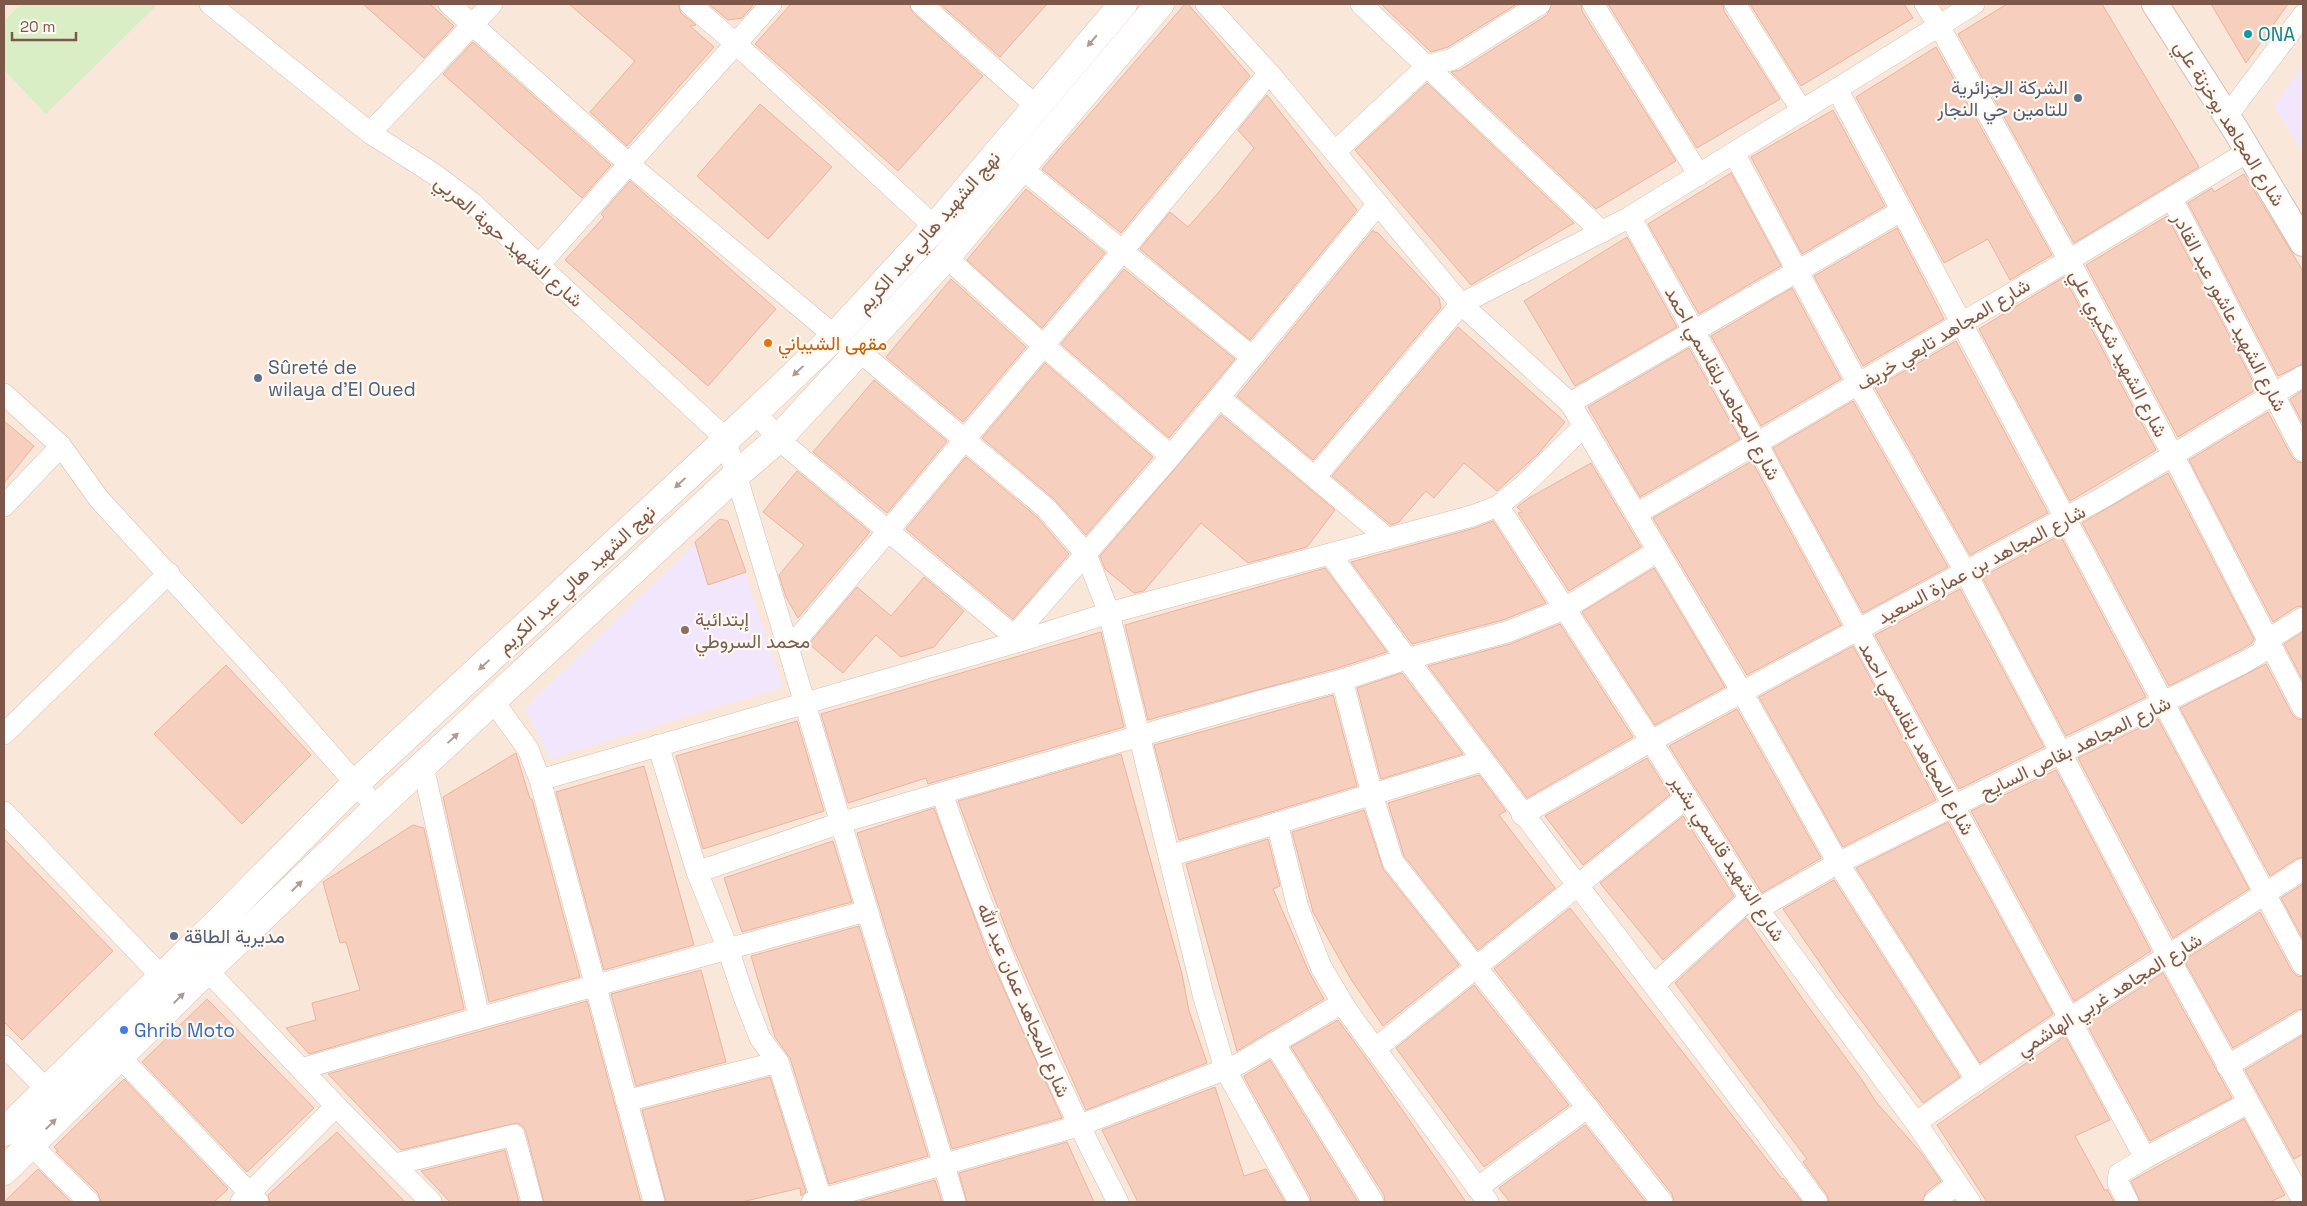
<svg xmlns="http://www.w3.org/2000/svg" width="2307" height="1206" font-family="'Space Grotesk',Vazirmatn,sans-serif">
<rect width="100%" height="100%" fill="#fef4ea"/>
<!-- residential -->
<rect fill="#f9e8da" x="4" y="4" width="2299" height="1198"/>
<!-- education -->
<g fill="#f1e6fb">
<path d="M2303 65V153L2274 106Z"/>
<path d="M720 519 728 521 783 687 550 759 525 708Z"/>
</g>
<!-- green -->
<path fill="#daeec6" d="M21 4H158L46 114 4 70V21Z"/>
<!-- building -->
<g fill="#f6cfbf" stroke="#eab39e">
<path d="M363 4H430L454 26 424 58Z"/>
<path d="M569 4H678L681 13 696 25 690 26 714 47 627 146 590 112 635 61Z"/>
<path d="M709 4H754L742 18 728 20Z"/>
<path d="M791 4H909L913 13 983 76 898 171 755 44Z"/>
<path d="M940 4H1047L1000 57Z"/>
<path d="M1185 4H1188L1250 76 1121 233 1042 169Z"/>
<path d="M1381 4H1517L1448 47 1431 52Z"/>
<path d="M1552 4H1581L1582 11 1676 161 1596 209 1451 72 1460 70 1547 15Z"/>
<path d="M1608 4H1723L1724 11 1780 99 1697 148Z"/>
<path d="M1750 4H1904L1913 18 1801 86Z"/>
<path d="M2007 4H2102L2199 167 2074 243 1958 34Z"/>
<path d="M2211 4H2288L2246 63Z"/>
<path d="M473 42 611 165 582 198 443 74Z"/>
<path d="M1936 47 2052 255 2010 280 1988 239 1944 263 1856 97Z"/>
<path d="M1427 83 1574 223 1471 285 1355 150Z"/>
<path d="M1267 95 1357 210 1250 340 1140 249 1170 212 1188 227 1219 192 1254 148 1238 130Z"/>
<path d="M760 104 832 167 768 239 697 176Z"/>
<path d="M1833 110 1885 206 1802 254 1751 157Z"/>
<path d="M1731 173 1781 266 1699 314 1648 224Z"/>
<path d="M2244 174 2303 271V364L2278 376 2188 203 2212 188 2214 192Z"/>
<path d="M630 181 776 309 708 386 565 260 604 217 601 214Z"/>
<path d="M1026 189 1105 253 1042 328 967 260Z"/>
<path d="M2167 216 2257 389 2178 437 2086 265Z"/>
<path d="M1897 228 1944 319 1863 366 1814 276Z"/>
<path d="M1373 230 1375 233 1377 232 1439 298 1441 308 1313 460 1237 396Z"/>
<path d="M1627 237 1677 327 1575 386 1524 301Z"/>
<path d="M1124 269 1235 359 1169 438 1061 344Z"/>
<path d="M2064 277 2156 450 2070 501 1979 329Z"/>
<path d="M951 279 1026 347 963 422 886 357Z"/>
<path d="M1792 288 1841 379 1761 426 1711 336Z"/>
<path d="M1458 327 1565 422 1539 453 1497 491 1464 463 1434 498 1426 491 1399 522 1391 525 1332 476Z"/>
<path d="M1956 341 2048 513 1970 555 1875 388Z"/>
<path d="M1689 348 1740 439 1640 497 1588 407Z"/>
<path d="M1045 363 1153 457 1086 535 1054 499 982 438Z"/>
<path d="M874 380 947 441 887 513 813 452Z"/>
<path d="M2303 390V424L2290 399Z"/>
<path d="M1853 401 1948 567 1863 613 1773 448Z"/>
<path d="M2268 412 2292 457 2297 462 2303 463V606L2296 607 2273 622 2189 460Z"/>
<path d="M1221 415 1335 510 1307 547 1248 563 1201 523 1144 591 1134 593 1105 569 1100 556Z"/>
<path d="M4 421 34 446 4 483Z"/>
<path d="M966 457 1037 517 1069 554 1013 619 906 529Z"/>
<path d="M1752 461 1841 625 1747 675 1653 518Z"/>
<path d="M1591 463 1641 547 1569 591 1518 513 1522 512 1517 507 1529 498Z"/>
<path d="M797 471 870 532 798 618 786 597 779 575 804 545 763 512Z"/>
<path d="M2168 473 2254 639 2252 643 2237 652 2169 686 2082 523Z"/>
<path d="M720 519 728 521 746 572 708 585 695 542Z"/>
<path d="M1493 521 1546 603 1503 620 1412 644 1351 562 1475 528Z"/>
<path d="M2060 535 2146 697 2066 736 1982 577Z"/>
<path d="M1325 568 1387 652 1338 668 1148 720 1125 625Z"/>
<path d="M1654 568 1725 687 1655 725 1582 612Z"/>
<path d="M924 577 964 611 934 647 901 657 876 635 843 673 809 644 857 587 891 616Z"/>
<path d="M1960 589 2044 747 1959 789 1875 635Z"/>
<path d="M1560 624 1633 737 1527 798 1428 666 1510 644Z"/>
<path d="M1101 632 1124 727 928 784 926 778 848 803 821 714Z"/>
<path d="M2303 632V681L2284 644Z"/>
<path d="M1853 646 1936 800 1843 847 1759 697Z"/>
<path d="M2266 664 2292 714 2297 719 2303 720V857L2296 859 2270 876 2180 708Z"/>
<path d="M226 665 311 755 242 824 154 734Z"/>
<path d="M1402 673 1463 754 1381 779 1357 688Z"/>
<path d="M1333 695 1357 786 1179 840 1154 745Z"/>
<path d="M1737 709 1821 858 1762 893 1669 746Z"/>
<path d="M2158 719 2249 889 2173 938 2078 758Z"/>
<path d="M797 721 824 811 703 849 676 756Z"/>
<path d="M516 753 530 799H532L580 977 489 1002 443 797Z"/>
<path d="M1121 754 1182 974 1189 1011 1207 1063 1086 1110 1012 945 958 801Z"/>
<path d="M1647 758 1670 795 1583 865 1545 816Z"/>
<path d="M644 766 694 945 604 970 556 792Z"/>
<path d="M2056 770 2151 951 2074 1001 1971 811Z"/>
<path d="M1479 775 1506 811 1499 815 1555 888 1478 950 1404 856 1388 803Z"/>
<path d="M934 808 988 954 1062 1118 952 1149 857 833Z"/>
<path d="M1364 810 1383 869 1459 965 1383 1026 1352 981 1313 912 1292 832Z"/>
<path d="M1683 816 1734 896 1663 960 1600 883Z"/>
<path d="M1948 822 2053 1014 1980 1063 1856 868Z"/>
<path d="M413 825 424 828 464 1009 309 1054 286 1028 316 1020 312 1003 360 990 346 942 340 943 323 882Z"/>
<path d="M4 839 113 951 22 1040 4 1022Z"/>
<path d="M1268 839 1280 886 1273 889 1309 972 1324 999 1237 1051 1186 864Z"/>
<path d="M833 841 852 902 742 932 724 878Z"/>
<path d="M1834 880 1960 1077 1923 1103 1840 992 1783 909Z"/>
<path d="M2303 884V939L2281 898Z"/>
<path d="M1570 908 1782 1179 1783 1178 1802 1202H1674L1672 1194 1494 969Z"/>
<path d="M2260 912 2292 971 2297 976 2303 977V1009L2297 1010 2233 1048 2184 960Z"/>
<path d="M1746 918 1804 1001 1862 1080 1876 1102 1922 1154 1941 1181 1926 1192 1922 1202H1829L1827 1195 1803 1162 1807 1159 1675 983Z"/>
<path d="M859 926 928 1156 829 1184 790 1058 775 1037 751 956Z"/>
<path d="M701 970 726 1062 636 1086 611 994Z"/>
<path d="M2163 973 2232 1098 2150 1141 2086 1023Z"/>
<path d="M1474 985 1569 1105 1484 1167 1396 1048Z"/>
<path d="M207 999 314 1108 247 1172 142 1062Z"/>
<path d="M587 1001 641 1202H544L526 1132 523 1126 517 1123 401 1150 328 1074Z"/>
<path d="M1338 1020 1371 1065 1466 1202H1385L1384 1195 1291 1047Z"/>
<path d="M2303 1035V1154L2294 1159 2245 1070Z"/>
<path d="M2065 1036 2110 1120 2075 1136 2105 1191 2107 1189 2114 1202H1987L1937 1125Z"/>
<path d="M1270 1060 1358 1202H1311L1310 1196 1245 1079 1244 1076Z"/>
<path d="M770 1077 806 1192 801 1196 800 1188 742 1202H666L642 1110Z"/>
<path d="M124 1079 228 1189 214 1202H101L98 1193 56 1152 58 1151 54 1147Z"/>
<path d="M1215 1087 1244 1176 1266 1169 1285 1202H1138L1102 1130Z"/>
<path d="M2244 1119 2285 1195 2270 1202H2140L2131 1181Z"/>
<path d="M1585 1125 1646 1202H1510L1499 1188Z"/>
<path d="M337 1132 369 1165 405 1202H270L268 1195Z"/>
<path d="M1067 1142 1094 1202H967L959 1173Z"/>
<path d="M505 1150 519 1202H450L421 1171Z"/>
<path d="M38 1169 71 1202H4Z"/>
<path d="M935 1180 942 1202H857Z"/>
</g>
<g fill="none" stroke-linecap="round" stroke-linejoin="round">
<defs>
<g id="minor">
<path d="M210 4 370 133 434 174 471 202 725 438 955 1202"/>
<path d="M449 4 630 165 835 336"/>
<path d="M690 4 735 43 935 227"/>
<path d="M921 4 1036 106"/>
<path d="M1206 4 1269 73 1461 304 1570 403 1742 692 1838 863 1976 1079"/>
<path d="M1361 4 1602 232"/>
<path d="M1593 4 1699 175"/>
<path d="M1735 4 1802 111"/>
<path d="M1925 4 1938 24 2069 260 2173 455 2303 708"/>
<path d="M1837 89 2303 965"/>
<path d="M2227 116 2303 15"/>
<path d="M370 133 492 4"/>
<path d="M1335 152 1427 66 1453 59 1540 4"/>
<path d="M1734 153 1858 384 1966 573 2168 956 2303 1201"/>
<path d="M1021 168 1252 357"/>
<path d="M2172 199 2303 451"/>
<path d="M1630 217 1757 444 2145 1158 2248 1103"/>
<path d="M946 257 1043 345 1171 456"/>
<path d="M539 265 771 4"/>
<path d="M859 351 1046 508 1086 554 1109 613 1203 994 1225 1069 1299 1202"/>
<path d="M4 394 61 446 99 499 265 680 377 808"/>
<path d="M1219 397 1388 539"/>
<path d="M1570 403 1901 211"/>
<path d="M755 411 778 439 1020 641"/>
<path d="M1315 477 1461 304 1630 217 1974 4"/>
<path d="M4 506 61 446"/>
<path d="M1498 506 1651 741 1750 898 1916 1123 1970 1202"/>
<path d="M1636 514 2069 260 2249 151"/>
<path d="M1330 554C1489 773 1656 985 1817 1202"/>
<path d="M1014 636 1171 456 1378 204"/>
<path d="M789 649 1097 282 1269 73"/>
<path d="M1342 680 1372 794 1393 862 1662 1202"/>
<path d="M493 701 528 749 540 780 654 1202"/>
<path d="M4 734 169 573"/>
<path d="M658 745 697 872 728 949 744 997 760 1038 778 1062 822 1202"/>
<path d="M423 766 479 1017"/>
<path d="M540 780 1020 641 1109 613 1472 516 1498 506 1523 486 1583 427"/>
<path d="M942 793C988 933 1050 1071 1118 1202"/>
<path d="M4 812 162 977"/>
<path d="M1522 815 1651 741 2104 497 2303 376"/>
<path d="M1277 823 1298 908 1321 967 1348 1012 1488 1202"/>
<path d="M1169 856 1482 761"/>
<path d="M697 872 843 822 942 793 1257 702 1342 680 1406 659 1507 632 1564 609 1658 551"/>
<path d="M1758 909 1838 863 2243 663 2262 652 2267 640 2303 618"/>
<path d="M207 970 336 1106 431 1202"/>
<path d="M1654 985 1750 898"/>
<path d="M1274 1043 1373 1202"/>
<path d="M4 1046 47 1090"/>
<path d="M1375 1049 1687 797"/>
<path d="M119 1056 258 1202"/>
<path d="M2227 1066 2303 1021"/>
<path d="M301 1069C489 1014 678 963 866 911"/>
<path d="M626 1101 778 1062"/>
<path d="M1916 1123C2041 1032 2174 954 2303 869"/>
<path d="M31 1145 89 1202"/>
<path d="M396 1164 514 1135 532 1202"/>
<path d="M1477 1188 1588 1107"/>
<path d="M241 1202 336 1106"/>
<path d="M812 1202 1078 1126 1239 1064 1342 1003"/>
<path d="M1934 1202 1957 1184"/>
<path d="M2128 1202 2118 1183 2119 1174 2145 1158"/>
</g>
<path id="tertiary" d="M2155 4 2237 132 2303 243"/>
<g id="secondary">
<path d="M4 1132 220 920 356 783 708 457 835 336 935 227 1123 4"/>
<path d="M4 1171 207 970 377 808 735 476 778 439 946 257 1160 4"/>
</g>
</defs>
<!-- minor casing -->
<use href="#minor" stroke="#d5bdb0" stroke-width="22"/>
<!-- tertiary casing -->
<use href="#tertiary" stroke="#d5bdb0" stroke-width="28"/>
<!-- secondary casing -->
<use href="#secondary" stroke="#dabeb0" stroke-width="29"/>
<!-- minor -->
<use href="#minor" stroke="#fff" stroke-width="21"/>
<!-- tertiary -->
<use href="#tertiary" stroke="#fff" stroke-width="26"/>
<!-- secondary -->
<use href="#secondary" stroke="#fff" stroke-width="28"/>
</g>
<!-- one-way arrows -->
<defs><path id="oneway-solid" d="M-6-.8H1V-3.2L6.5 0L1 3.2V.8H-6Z" transform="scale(1.25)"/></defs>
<g fill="#b09a92">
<use href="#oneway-solid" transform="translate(1092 41) rotate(130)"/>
<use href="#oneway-solid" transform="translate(798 371) rotate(137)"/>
<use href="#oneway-solid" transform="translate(680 483) rotate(137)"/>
<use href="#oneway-solid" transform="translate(484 665) rotate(137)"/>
<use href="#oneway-solid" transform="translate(453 738) rotate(-43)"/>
<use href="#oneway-solid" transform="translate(297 886) rotate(-44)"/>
<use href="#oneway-solid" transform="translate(179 998) rotate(-44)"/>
<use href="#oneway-solid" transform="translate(51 1124) rotate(-45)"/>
</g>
<!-- markers -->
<circle fill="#0f9aa8" stroke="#fff9f2" stroke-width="2" cx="2248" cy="34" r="5"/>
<g fill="#5c6f8a" stroke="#fff9f2" stroke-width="2">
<circle cx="2078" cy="98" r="5"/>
<circle cx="258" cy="378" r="5"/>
<circle cx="174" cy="936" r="5"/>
</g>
<circle fill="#e8710a" stroke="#fff9f2" stroke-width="2" cx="768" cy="343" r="5"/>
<circle fill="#8d6e63" stroke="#fff9f2" stroke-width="2" cx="685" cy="630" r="5"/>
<circle fill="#3f7fe0" stroke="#fff9f2" stroke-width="2" cx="124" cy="1030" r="5"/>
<g text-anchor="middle" stroke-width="4.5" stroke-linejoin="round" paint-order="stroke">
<!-- culture labels -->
<g font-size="19" fill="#0d838f" stroke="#fff9f2" text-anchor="start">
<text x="2258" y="41">ONA</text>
</g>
<!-- service labels -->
<g font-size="19" fill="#4e5e75" stroke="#fff9f2" text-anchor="start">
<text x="2068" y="94" text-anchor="end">الشركة الجزائرية<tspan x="2068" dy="22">للتامين حي النجار</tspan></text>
<text x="268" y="374">Sûreté de<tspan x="268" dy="22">wilaya d'El Oued</tspan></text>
<text x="184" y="943">مديرية الطاقة</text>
</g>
<!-- street labels -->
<g font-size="19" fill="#7c574a" stroke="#fff9f2">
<text transform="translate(2230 123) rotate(58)" y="7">شارع المجاهد بوخزنة علي</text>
<text transform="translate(928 232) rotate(-49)" y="7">نهج الشهيد هالي عبد الكريم</text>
<text transform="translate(509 241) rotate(41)" y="7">شارع الشهيد حوبة العربي</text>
<text transform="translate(2230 312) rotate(62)" y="7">شارع الشهيد عاشور عبد القادر</text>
<text transform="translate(1943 334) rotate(-31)" y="7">شارع المجاهد تابعي خريف</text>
<text transform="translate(2119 353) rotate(62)" y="7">شارع الشهيد شكيري علي</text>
<text transform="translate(1723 383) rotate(61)" y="7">شارع المجاهد بلقاسمي احمد</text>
<text transform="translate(1981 564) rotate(-28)" y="7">شارع المجاهد بن عمارة السعيد</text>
<text transform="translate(576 579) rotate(-43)" y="7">نهج الشهيد هالي عبد الكريم</text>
<text transform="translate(1917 738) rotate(61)" y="7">شارع المجاهد بلقاسمي احمد</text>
<text transform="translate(2075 747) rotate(-26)" y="7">شارع المجاهد بقاص السايح</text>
<text transform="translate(1728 858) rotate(57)" y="7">شارع الشهيد قاسمي بشير</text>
<text transform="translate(2109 994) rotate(-32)" y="7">شارع المجاهد غربي الهاشمي</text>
<text transform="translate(1024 1000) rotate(67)" y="7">شارع المجاهد عمان عبد الله</text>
</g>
<!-- food labels -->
<g font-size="19" fill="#c56008" stroke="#fff9f2" text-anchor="start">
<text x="778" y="350">مقهى الشيباني</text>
</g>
<!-- education labels -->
<g font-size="19" fill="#785e54" stroke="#fff9f2" text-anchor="start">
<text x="695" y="626">إبتدائية<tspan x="695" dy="22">محمد السروطي</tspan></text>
</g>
<!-- shop labels -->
<g font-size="19" fill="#366cbe" stroke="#fff9f2" text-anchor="start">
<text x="134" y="1037">Ghrib Moto</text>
</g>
</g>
<!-- border -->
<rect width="2307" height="1206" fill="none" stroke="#7c574a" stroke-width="10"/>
<!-- scale -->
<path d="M12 32v8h64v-8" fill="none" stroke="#7c574a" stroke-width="2.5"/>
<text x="20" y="32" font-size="15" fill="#7c574a" stroke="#fff9f2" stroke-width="4" paint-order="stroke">20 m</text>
</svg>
